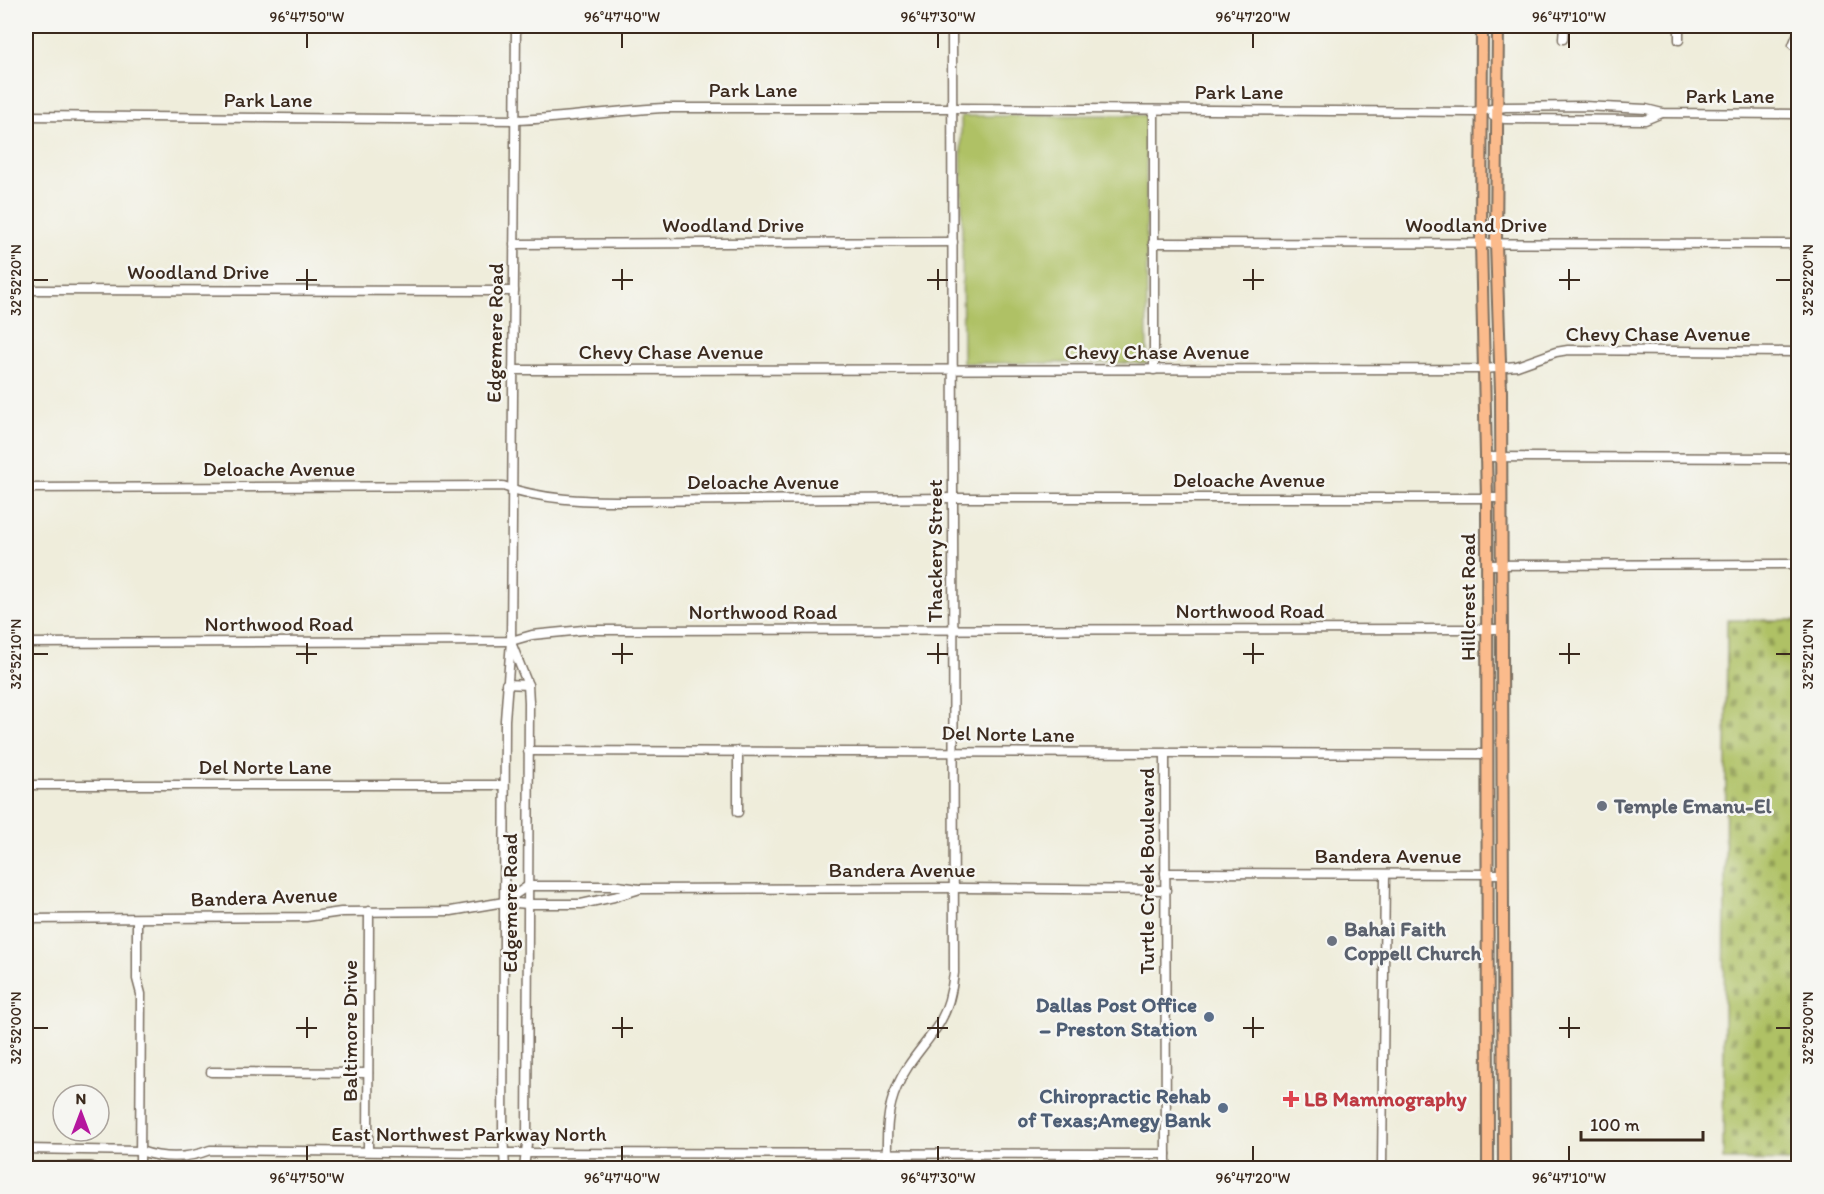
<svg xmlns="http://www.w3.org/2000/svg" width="1824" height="1194" font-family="Itim,sans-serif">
<defs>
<pattern id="cemetery-stones" width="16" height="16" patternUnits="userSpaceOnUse" patternTransform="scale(1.5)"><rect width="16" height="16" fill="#afc165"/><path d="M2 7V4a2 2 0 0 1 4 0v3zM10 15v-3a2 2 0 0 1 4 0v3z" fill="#909d53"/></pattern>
</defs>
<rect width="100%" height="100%" fill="#f6f6f2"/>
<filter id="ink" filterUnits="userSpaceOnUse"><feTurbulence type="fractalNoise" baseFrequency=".0167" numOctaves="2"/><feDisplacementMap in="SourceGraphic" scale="12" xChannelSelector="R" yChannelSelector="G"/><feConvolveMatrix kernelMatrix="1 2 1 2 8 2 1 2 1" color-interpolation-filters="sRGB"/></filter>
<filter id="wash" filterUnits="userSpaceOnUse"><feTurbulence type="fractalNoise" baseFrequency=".008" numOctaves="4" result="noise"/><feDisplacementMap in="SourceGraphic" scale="24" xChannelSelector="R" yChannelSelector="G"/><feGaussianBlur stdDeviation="1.35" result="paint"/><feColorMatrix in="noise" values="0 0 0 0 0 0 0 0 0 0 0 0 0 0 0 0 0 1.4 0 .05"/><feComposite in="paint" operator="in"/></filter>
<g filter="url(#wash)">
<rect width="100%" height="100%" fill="#efeddb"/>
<!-- cemetery -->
<path fill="url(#cemetery-stones)" stroke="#757642" stroke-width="1.5" d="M1727 620H1798V1161L1723 1160Z"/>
<!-- park -->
<path fill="#afc165" stroke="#757642" stroke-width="1.5" d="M1146 115 1147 363H963L961 116Z"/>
</g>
<g filter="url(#ink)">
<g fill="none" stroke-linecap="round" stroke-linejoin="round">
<defs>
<g id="minor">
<path d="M1563 39 1564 26"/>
<path d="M1679 40V26"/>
<path d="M1793 45 1798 33"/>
<path d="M1154 110V370"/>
<path d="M26 116 515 120C566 119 615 110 665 108H952L1473 112 1505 107 1583 106 1646 109 1662 113 1798 114"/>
<path d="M1493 116 1505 119 1645 120 1662 113"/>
<path d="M1153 243 1798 244"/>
<path d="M514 244 953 242"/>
<path d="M26 290 514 291"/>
<path d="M513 370 1485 369 1517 366 1556 352 1568 350 1798 352"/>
<path d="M1487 457 1798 458"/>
<path d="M26 488 503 486C543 500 583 501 625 501L953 498H1502"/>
<path d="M1487 565 1798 564"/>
<path d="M26 643 511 641 532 635 583 630 1503 629"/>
<path d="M512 645 528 685 529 702 527 1144 524 1168"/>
<path d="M506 684 528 685"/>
<path d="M528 751 1487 754"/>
<path d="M738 751V812"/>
<path d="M1165 754 1166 1168"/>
<path d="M26 785H504"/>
<path d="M1165 873 1503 874"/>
<path d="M504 902 528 886H618L639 889 961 888 1166 890"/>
<path d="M26 919 306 917 341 912 451 911 504 902 528 904H581L614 897 637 890"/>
<path d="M137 919V979L141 994 140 1168"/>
<path d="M211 1072 368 1073"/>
<path d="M26 1149 140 1151C164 1159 187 1159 210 1150L490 1153 1166 1154"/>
<path d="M368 1151 369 911"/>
<path d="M505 1168 503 1136 505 720 511 641 516 26"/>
<path d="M887 1168C887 1141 885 1113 897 1087 907 1062 927 1044 940 1022 949 1006 952 991 954 973L952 26"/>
<path d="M1382 1168 1385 875"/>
</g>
<g id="major">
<path d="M1482 26 1481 243 1487 498 1488 1168"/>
<path d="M1498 26 1496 243 1501 392 1504 1168"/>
<path d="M26 1168H91"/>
</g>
</defs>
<!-- minor casing -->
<use href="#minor" stroke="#7a6e60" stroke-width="11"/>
<!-- major casing -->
<use href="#major" stroke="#7a6e60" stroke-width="14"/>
<!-- minor -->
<use href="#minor" stroke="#fff" stroke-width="8"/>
<!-- major -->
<use href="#major" stroke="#fbbb8c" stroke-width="10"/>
</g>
</g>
<!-- ticks -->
<path fill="none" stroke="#3b2a1e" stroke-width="2" d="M307 33V48M622 33V48M938 33V48M1253 33V48M1569 33V48M307 269V290M622 269V290M938 269V290M1253 269V290M1569 269V290M33 280H48M296 280H317M612 280H633M927 280H948M1243 280H1264M1559 280H1580M1776 280H1791M307 643V664M622 643V664M938 643V664M1253 643V664M1569 643V664M33 654H48M296 654H317M612 654H633M927 654H948M1243 654H1264M1559 654H1580M1776 654H1791M307 1017V1038M622 1017V1038M938 1017V1038M1253 1017V1038M1569 1017V1038M33 1028H48M296 1028H317M612 1028H633M927 1028H948M1243 1028H1264M1559 1028H1580M1776 1028H1791M307 1146V1161M622 1146V1161M938 1146V1161M1253 1146V1161M1569 1146V1161"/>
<!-- markers -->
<g fill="#6b7280" stroke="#f6f6f2" stroke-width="2">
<circle cx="1602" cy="806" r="6"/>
<circle cx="1332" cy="941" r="6"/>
</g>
<g fill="#5c6f8a" stroke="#f6f6f2" stroke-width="2">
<circle cx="1209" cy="1017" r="6"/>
<circle cx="1223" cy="1108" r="6"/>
</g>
<path fill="#e0444e" stroke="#f6f6f2" stroke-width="2" d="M1288 1090h6v6h6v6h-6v6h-6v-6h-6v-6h6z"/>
<g text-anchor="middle" stroke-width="5" stroke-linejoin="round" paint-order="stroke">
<!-- street labels -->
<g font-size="21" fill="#3b2a1e" stroke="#f6f6f2">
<text x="753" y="97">Park Lane</text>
<text x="1239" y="99">Park Lane</text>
<text x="1730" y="103">Park Lane</text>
<text x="268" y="107">Park Lane</text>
<text x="733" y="232">Woodland Drive</text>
<text x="1476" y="232">Woodland Drive</text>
<text x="198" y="279">Woodland Drive</text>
<text transform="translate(495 333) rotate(-89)" y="7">Edgemere Road</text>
<text x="1658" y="341">Chevy Chase Avenue</text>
<text x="671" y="359">Chevy Chase Avenue</text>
<text x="1157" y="359">Chevy Chase Avenue</text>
<text x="279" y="476">Deloache Avenue</text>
<text x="1249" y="487">Deloache Avenue</text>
<text x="763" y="489">Deloache Avenue</text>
<text transform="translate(935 551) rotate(-90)" y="7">Thackery Street</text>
<text transform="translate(1468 597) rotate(-90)" y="7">Hillcrest Road</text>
<text x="1250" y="618">Northwood Road</text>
<text x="763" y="619">Northwood Road</text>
<text x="279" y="631">Northwood Road</text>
<text transform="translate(1008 734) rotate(1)" y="7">Del Norte Lane</text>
<text x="265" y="774">Del Norte Lane</text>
<text x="1388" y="863">Bandera Avenue</text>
<text x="902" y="877">Bandera Avenue</text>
<text transform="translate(1147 871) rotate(-90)" y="7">Turtle Creek Boulevard</text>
<text transform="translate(264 897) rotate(-2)" y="7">Bandera Avenue</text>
<text transform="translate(510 903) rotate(-90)" y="7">Edgemere Road</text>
<text transform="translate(350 1031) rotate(-90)" y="7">Baltimore Drive</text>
<text x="469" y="1141">East Northwest Parkway North</text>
</g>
<!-- worship labels -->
<g font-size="21" font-weight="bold" fill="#5b616d" stroke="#f6f6f2" text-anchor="start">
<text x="1614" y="813">Temple Emanu-El</text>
<text x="1344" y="936">Bahai Faith<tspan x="1344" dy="24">Coppell Church</tspan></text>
</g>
<!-- service labels -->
<g font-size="21" font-weight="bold" fill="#4e5e75" stroke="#f6f6f2" text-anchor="end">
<text x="1197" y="1012">Dallas Post Office<tspan x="1197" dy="24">– Preston Station</tspan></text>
<text x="1211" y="1103">Chiropractic Rehab<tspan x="1211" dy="24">of Texas;Amegy Bank</tspan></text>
</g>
<!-- health labels -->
<g font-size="21" font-weight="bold" fill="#be3a42" stroke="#f6f6f2" text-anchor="start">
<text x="1304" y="1106">LB Mammography</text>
</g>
</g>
<!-- margin -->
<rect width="1824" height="1194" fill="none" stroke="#f6f6f2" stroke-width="66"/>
<!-- north arrow -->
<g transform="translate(81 1113)"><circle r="28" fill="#f6f6f2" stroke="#aba49d" stroke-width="1.5"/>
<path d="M0-4.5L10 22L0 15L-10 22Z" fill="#b5179e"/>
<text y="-9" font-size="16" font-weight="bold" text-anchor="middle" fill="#3b2a1e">N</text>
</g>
<!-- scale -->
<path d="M1581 1131v9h122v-9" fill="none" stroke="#3b2a1e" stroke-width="3"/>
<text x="1590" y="1131" font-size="18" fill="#3b2a1e" stroke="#f6f6f2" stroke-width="4.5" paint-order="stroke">100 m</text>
<rect x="33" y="33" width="1758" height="1128" fill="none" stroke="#3b2a1e" stroke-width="2"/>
<g font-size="15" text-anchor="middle" fill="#3b2a1e">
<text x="307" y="22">96°47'50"W</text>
<text x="622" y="22">96°47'40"W</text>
<text x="938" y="22">96°47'30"W</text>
<text x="1253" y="22">96°47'20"W</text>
<text x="1569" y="22">96°47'10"W</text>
<text transform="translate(16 280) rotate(-90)" y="5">32°52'20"N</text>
<text transform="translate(1808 280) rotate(-90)" y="5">32°52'20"N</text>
<text transform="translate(16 654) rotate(-90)" y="5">32°52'10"N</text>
<text transform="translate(1808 654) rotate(-90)" y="5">32°52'10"N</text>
<text transform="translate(16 1028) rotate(-90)" y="5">32°52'00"N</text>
<text transform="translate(1808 1028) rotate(-90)" y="5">32°52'00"N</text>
<text x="307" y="1183">96°47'50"W</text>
<text x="622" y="1183">96°47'40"W</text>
<text x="938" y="1183">96°47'30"W</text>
<text x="1253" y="1183">96°47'20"W</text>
<text x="1569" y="1183">96°47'10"W</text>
</g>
</svg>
